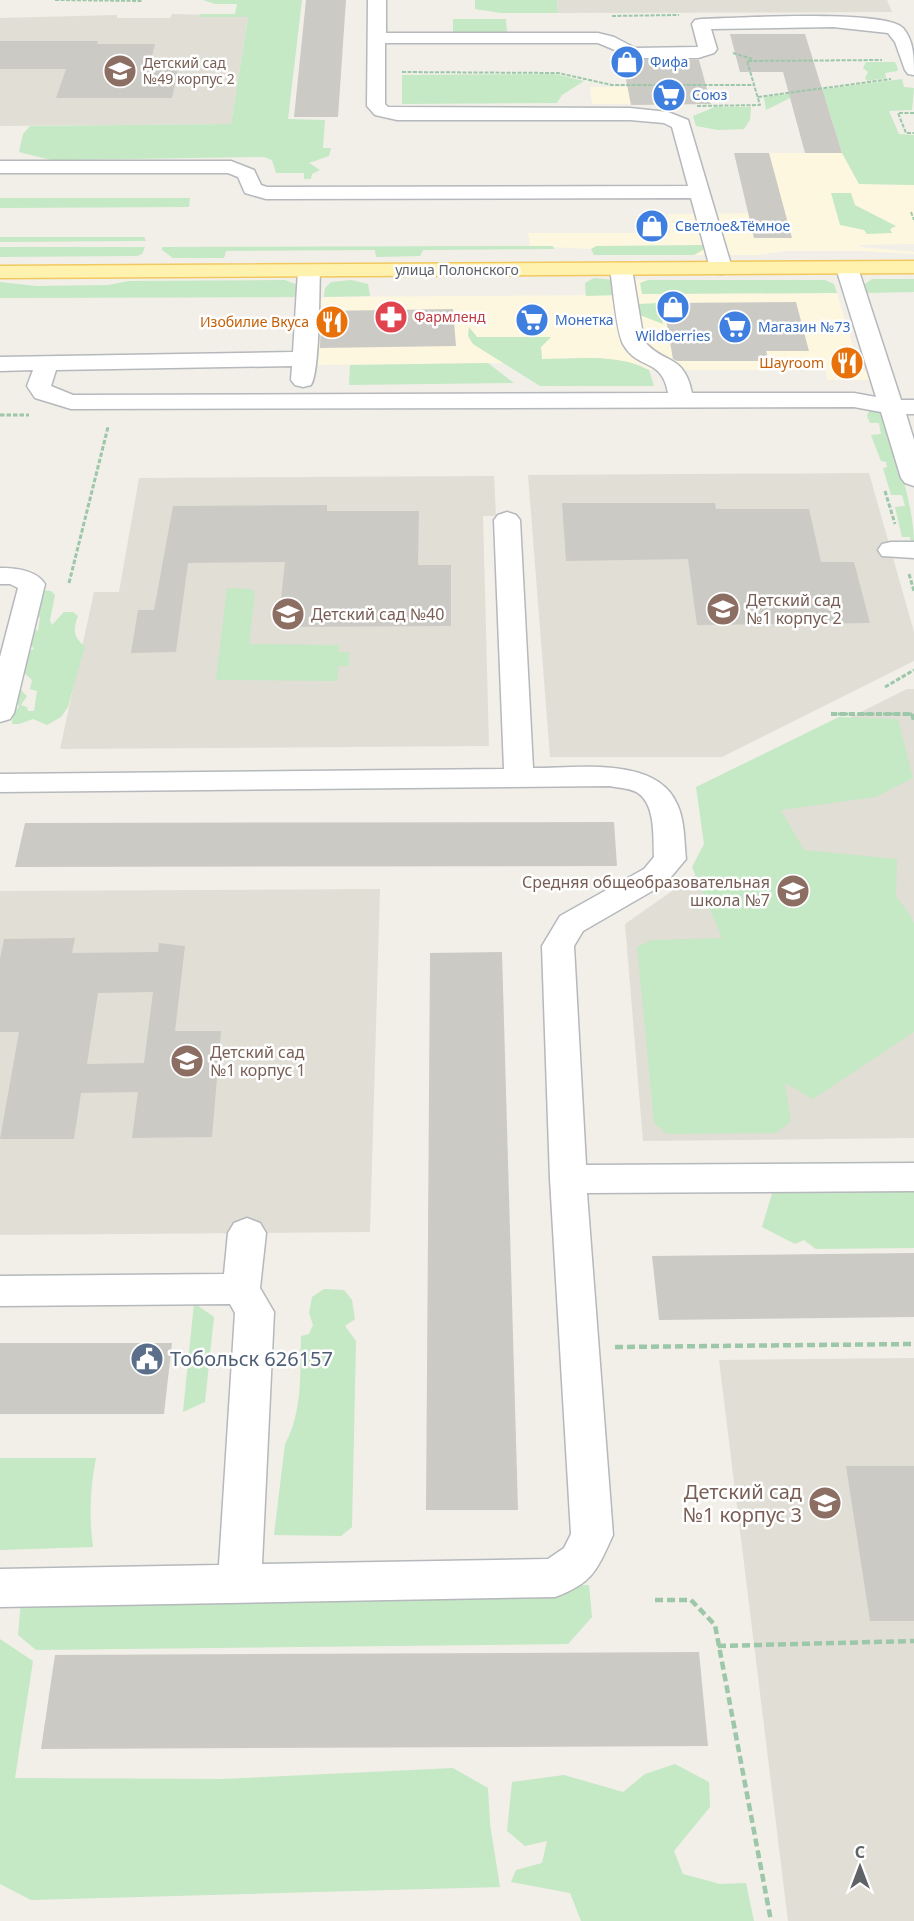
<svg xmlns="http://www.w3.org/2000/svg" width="914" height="1921" font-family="'Noto Sans',sans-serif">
<rect width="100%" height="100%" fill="#f1efe8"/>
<!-- commercial -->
<g fill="#fef7e0">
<path d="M590 87H628L631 104H592Z"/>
<path d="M769 153H842L859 184 914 185V244L859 245 861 247 914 252V254L862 251H785L757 255H594L591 249 530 246 528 233H670L667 214 785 213Z"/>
<path d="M609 278 648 280 643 281 642 294 837 293 854 350 864 370 872 374 874 380H828L825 370H649L639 364 600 358 542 359 541 347 550 337H477L469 328 468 336 473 344 504 363 315 365 319 300 324 297 621 295 619 282Z"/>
</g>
<!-- education -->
<g fill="#e1ded6">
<path d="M557 0H887L892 12 558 13Z"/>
<path d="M172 14 248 16 231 124 0 126V18L117 15V18H170Z"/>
<path d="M869 473 914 632V661L722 757H550L528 475Z"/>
<path d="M494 476 496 516H483L489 746 60 749 94 592H119L139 478Z"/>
<path d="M907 689H914V1138L643 1141 625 924 719 858 707 789Z"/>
<path d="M380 889 370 1232 0 1235V891Z"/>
<path d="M914 1358V1921H788L719 1360Z"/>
</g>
<!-- green -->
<g fill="#c5e8c5">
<path d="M203 0H302L288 119 325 120 323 148H331L329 156 309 163 320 170 312 174 311 179H304V173H276L272 160 264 157 68 160H51L19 152 23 134 30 126 231 124 248 17H199L200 14H235L237 4H215Z"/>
<path d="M475 0H557L558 13H501L475 9Z"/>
<path d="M453 19H506L507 33H453Z"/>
<path d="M866 62H895L898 69 897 71 885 73 886 78 867 81 865 78 868 72 863 68Z"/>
<path d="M555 74 584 81 562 95 557 103 402 104V75Z"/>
<path d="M902 79 904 87 914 88 912 110 889 111 899 134 914 135V185L859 184 842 153 825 98H790L766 110 764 97Z"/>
<path d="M715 107H751L750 120 744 129 718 130 696 126 693 116Z"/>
<path d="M831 193H851L855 205 896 226 890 229 892 233 867 234 864 230 840 225Z"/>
<path d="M0 198H190L189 207 0 208Z"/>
<path d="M0 237H144L146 241 0 242Z"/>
<path d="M704 245 703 250 694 255H594L591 249 596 246Z"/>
<path d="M530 246H553L554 249 423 250 420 256 376 257 375 250 226 251 224 258H173L162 250V247Z"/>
<path d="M0 247H145L142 254 137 256 0 257Z"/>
<path d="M594 278 614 280 621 295 586 296 585 283Z"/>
<path d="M872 279H914V292L866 293 865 284Z"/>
<path d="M285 280 298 285V297L0 298V282L36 286 108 285 129 281Z"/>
<path d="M351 280 368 284 370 296 324 297 325 288 331 282Z"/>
<path d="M648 280H825L834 284 837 293 642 294 640 283Z"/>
<path d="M659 303 663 324 637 314 638 304Z"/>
<path d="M469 327 477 337H551L541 347 542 359C577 359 617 353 649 370L654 386H540L473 344 468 336Z"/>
<path d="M488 363 514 383 349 385 350 365Z"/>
<path d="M871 406 878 409C894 443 914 505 914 543H911L910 537H902L895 507 905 506 902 495H891L883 468 887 467 886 462 881 461 871 435 881 434 879 423H870L867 416Z"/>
<path d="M227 588 251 589 255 593 249 644 339 645V652H349V666H338V681L216 680Z"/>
<path d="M42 590 51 591 55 595 50 620 52 625 64 612H73L78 616C73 629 73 638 85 646L68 707 61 717 47 725 33 719 19 724H12L13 712 19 707 15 697 17 691 21 690 27 696 21 705 27 707 28 711H34L37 691 30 689 32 680 18 667 23 653 34 649 24 635 27 627 38 631 40 618 35 609Z"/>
<path d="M839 717 898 719 913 778 876 797 781 810 804 850 897 859 896 896 911 916 914 924V1032L813 1099 785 1083 791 1121 776 1133 667 1134 654 1123 637 947 652 940 722 938 692 867 704 844 696 787Z"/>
<path d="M914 1189V1248L816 1249 804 1240 795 1244 762 1227 773 1190Z"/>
<path d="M324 1289 344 1290 352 1300 355 1319 345 1326 356 1341 352 1527 341 1536 274 1535 285 1444C303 1412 300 1371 301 1336L309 1334 313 1325 309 1313 312 1297Z"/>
<path d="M194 1303 214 1317 205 1402 183 1412Z"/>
<path d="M0 1458H96C90 1488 89 1517 93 1547L0 1550Z"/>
<path d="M589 1585 592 1617 568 1644 36 1650 18 1635 21 1600 30 1592Z"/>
<path d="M0 1639 33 1661 15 1778 223 1779 453 1768 488 1788 490 1824 500 1887 31 1900 0 1884Z"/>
<path d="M675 1764 709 1782 710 1807 674 1851 683 1874 720 1884 746 1883 754 1921H581L570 1893 511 1882 516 1870 542 1863 547 1841 525 1846 507 1831 512 1782 564 1775 623 1792 645 1774Z"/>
</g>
<!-- building -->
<g fill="#cccac5" fill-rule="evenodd">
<path d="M306 0H346L338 117H294Z"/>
<path d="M730 34H805L842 153H805L783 72H740Z"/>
<path d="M0 41H98L97 44H155L149 69H178L172 98H56L66 69H0Z"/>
<path d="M622 59 699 60 711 104 631 105Z"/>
<path d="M734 153H769L792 238H754Z"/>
<path d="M796 302 809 351H766L769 361H677L673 359 663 303Z"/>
<path d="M453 309 456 346 320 348 321 311Z"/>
<path d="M562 503H715L716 509H809L821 562H854L870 623 697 625 688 559 566 561Z"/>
<path d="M327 505V511H419L418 565H451V626L278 627 285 562 188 563 176 652 131 653 138 610H154L173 506Z"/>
<path d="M614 822 617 866 15 867 25 823Z"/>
<path d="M75 938 72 953 158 952 159 943 185 946 175 1031H221L212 1137 132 1138 138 1092 81 1093 74 1139H0L19 1032H0V959L4 939ZM153 992 144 1063 87 1064 98 993Z"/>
<path d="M502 952 518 1510H426L430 953Z"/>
<path d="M914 1253V1317L659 1320 652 1256Z"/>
<path d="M0 1343H172L164 1414H0Z"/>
<path d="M846 1466H914V1621H870Z"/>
<path d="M699 1652 708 1746 41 1749 55 1655Z"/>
</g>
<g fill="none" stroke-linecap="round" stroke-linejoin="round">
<defs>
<g id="minor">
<path d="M368 0H386V33H598L614 37 635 48 698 47 692 24 695 20 701 19C734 18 884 9 903 28 914 41 914 58 914 75L908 74 905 70 895 42 888 33 833 27 711 29 717 49 714 53 698 58H634L598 43H385V104L388 107 630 108 668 112 688 120 732 268 729 273 721 274 713 273 710 268 691 198 266 199 245 193 238 177 228 173H0V161H231L254 170 261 185 267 187 688 186 672 127 664 123 630 120H397L375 115 367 106Z"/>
<path d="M847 262 855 263 858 268 901 400H914V414H906L914 440V486L905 483 901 478 881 412 854 407 71 409 35 398 27 386 33 370 0 371V357L293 352 298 271 301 266 309 265 317 266 320 271C319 292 320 372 311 385L303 387 295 385 291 380 292 366 56 370 51 386 73 395 668 393C662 357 638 371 623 344 616 330 613 287 610 269L613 264 621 263 629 264 632 269 644 341C664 365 684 353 692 393H854L876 397 836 268 839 263Z"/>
<path d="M507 512 516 515 520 520 533 768C577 768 657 756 677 804 685 821 684 841 686 859L666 883 583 931 574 946 586 1165 914 1163V1191L587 1193 613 1535C597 1570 593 1583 555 1597L0 1607V1569L219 1565 235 1313 230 1304 0 1306V1276L224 1274 228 1233 234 1223 247 1218 260 1223 266 1233 260 1288 274 1312 262 1564 548 1559 564 1548 571 1534 550 1179 542 946 560 916 644 869 654 857C653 838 656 805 638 793 630 788 619 788 610 786L0 792V774L504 769 494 520 498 515Z"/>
<path d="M891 542H914V558L882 556 878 550 882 544Z"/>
<path d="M0 568C16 568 36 570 45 584L14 713 10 719 0 722V657L18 588 10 584H0Z"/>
</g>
<path id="major" d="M914 261V273L0 278V266Z"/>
</defs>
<!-- minor casing -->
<use href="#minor" stroke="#b5b8bc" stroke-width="3"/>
<!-- major casing -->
<use href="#major" stroke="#f2c960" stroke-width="3"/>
<!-- path-far3 -->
<g stroke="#9cc7a9" stroke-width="2" stroke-dasharray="4 1.5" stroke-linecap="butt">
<path d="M55 0 143 1"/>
<path d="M612 16 679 15"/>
<path d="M733 53 752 59"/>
<path d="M402 72 558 73 612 85H754"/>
<path d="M758 97 891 79"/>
<path d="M697 106 760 105 747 61 882 60"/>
<path d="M914 113H898L906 133H914"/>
<path d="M911 212 914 220"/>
</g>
<!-- path-far2 -->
<g stroke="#9cc7a9" stroke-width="3" stroke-dasharray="4.5 2" stroke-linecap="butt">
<path d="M0 415H29"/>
<path d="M885 491 895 524"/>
<path d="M909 574 914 591"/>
<path d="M69 583 108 427"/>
<path d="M885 687 914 670"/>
<path d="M831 714H912"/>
</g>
<!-- path-far1 -->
<path stroke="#9cc7a9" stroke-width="4" stroke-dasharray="6 3" stroke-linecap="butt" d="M831 714H912L914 721"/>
<!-- path -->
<g stroke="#9cc7a9" stroke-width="4.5" stroke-dasharray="8 4" stroke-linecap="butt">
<path d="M615 1347 914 1344"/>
<path d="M655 1600H691L715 1625 771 1921"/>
<path d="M718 1646 914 1641"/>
</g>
<!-- minor -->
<use href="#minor" fill="#fff" fill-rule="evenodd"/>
<!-- major -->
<use href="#major" fill="#fff2af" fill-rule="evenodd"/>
</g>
<!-- icons -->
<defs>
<symbol id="shop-disc" viewBox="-11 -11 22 22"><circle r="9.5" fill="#3f7fe0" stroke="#fff"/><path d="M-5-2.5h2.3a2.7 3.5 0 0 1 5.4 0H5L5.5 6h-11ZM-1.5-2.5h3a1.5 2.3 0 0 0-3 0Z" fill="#fff"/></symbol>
<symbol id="school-disc" viewBox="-11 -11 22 22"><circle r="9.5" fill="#8d6e63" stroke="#fff"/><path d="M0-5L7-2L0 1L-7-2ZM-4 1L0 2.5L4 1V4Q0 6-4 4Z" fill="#fff"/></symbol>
<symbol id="supermarket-disc" viewBox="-11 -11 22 22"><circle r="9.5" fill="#3f7fe0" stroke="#fff"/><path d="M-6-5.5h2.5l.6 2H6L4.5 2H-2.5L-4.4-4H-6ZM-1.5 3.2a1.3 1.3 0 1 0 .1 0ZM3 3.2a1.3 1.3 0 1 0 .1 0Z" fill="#fff"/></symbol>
<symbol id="pharmacy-disc" viewBox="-11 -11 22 22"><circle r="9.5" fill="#e0444e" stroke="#fff"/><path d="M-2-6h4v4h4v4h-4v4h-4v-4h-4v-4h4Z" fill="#fff"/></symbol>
<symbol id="restaurant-disc" viewBox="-11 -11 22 22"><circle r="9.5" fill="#e8710a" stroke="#fff"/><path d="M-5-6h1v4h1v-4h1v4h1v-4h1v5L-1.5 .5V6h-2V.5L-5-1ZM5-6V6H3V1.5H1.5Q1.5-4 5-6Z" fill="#fff"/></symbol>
<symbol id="civic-disc" viewBox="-11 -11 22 22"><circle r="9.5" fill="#5c6f8a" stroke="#fff"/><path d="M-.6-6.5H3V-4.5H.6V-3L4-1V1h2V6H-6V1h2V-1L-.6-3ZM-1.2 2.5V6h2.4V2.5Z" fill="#fff"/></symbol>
</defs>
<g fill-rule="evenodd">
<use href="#shop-disc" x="608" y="43" width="38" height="38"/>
<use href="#school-disc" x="101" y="52" width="38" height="38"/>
<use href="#supermarket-disc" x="650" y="76" width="38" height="38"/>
<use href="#shop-disc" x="633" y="207" width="38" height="38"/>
<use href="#shop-disc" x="654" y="288" width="38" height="38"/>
<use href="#pharmacy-disc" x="372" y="298" width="38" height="38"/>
<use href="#supermarket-disc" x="513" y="301" width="38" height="38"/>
<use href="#restaurant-disc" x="313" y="303" width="38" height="38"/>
<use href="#supermarket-disc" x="716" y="308" width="38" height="38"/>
<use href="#restaurant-disc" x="828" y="344" width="38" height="38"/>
<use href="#school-disc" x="704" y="590" width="38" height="38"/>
<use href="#school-disc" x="269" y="595" width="38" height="38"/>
<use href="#school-disc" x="774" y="872" width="38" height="38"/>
<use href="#school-disc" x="168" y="1042" width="38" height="38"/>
<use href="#civic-disc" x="128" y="1340" width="38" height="38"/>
<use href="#school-disc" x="806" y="1484" width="38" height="38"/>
</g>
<g text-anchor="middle" stroke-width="5" stroke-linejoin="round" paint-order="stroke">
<!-- far-shop labels -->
<g font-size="14" fill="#366cbe" stroke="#fff" text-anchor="start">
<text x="650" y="67">Фифа</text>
<text x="692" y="100">Союз</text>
<text x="675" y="231">Светлое&amp;Тёмное</text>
<text x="555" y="325">Монетка</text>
<text x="758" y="332">Магазин №73</text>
<text x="673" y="341" text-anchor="middle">Wildberries</text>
</g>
<!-- far-education labels -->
<g font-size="14" fill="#785e54" stroke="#fff" text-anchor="start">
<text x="143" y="68">Детский сад<tspan x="143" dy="16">№49 корпус 2</tspan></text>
</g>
<!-- far-street labels -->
<g font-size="14" fill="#5f6368" stroke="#fff">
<text x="457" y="275">улица Полонского</text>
</g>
<!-- far-health labels -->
<g font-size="14" fill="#be3a42" stroke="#fff" text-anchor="start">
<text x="414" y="322">Фармленд</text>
</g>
<!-- far-food labels -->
<g font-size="14" fill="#c56008" stroke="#fff" text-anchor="end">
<text x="309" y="327">Изобилие Вкуса</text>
<text x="824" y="368">Шауroom</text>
</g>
<!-- education labels -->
<g font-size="16" fill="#785e54" stroke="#fff" text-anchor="start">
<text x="746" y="606">Детский сад<tspan x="746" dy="18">№1 корпус 2</tspan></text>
<text x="311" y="620">Детский сад №40</text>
<text x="770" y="888" text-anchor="end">Средняя общеобразовательная<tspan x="770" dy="18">школа №7</tspan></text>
<text x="210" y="1058">Детский сад<tspan x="210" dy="18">№1 корпус 1</tspan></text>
</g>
<!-- near-service labels -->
<g font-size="20" fill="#4e5e75" stroke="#fff" text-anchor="start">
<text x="170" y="1366">Тобольск 626157</text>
</g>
<!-- near-education labels -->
<g font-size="20" fill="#785e54" stroke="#fff" text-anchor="end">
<text x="802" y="1499">Детский сад<tspan x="802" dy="23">№1 корпус 3</tspan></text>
</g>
</g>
<!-- north arrow -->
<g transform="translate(860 1867)" stroke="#ffffff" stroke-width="4.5" paint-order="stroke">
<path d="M0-4.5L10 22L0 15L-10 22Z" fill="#5f6368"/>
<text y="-9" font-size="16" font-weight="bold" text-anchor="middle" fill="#5f6368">С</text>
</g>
</svg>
